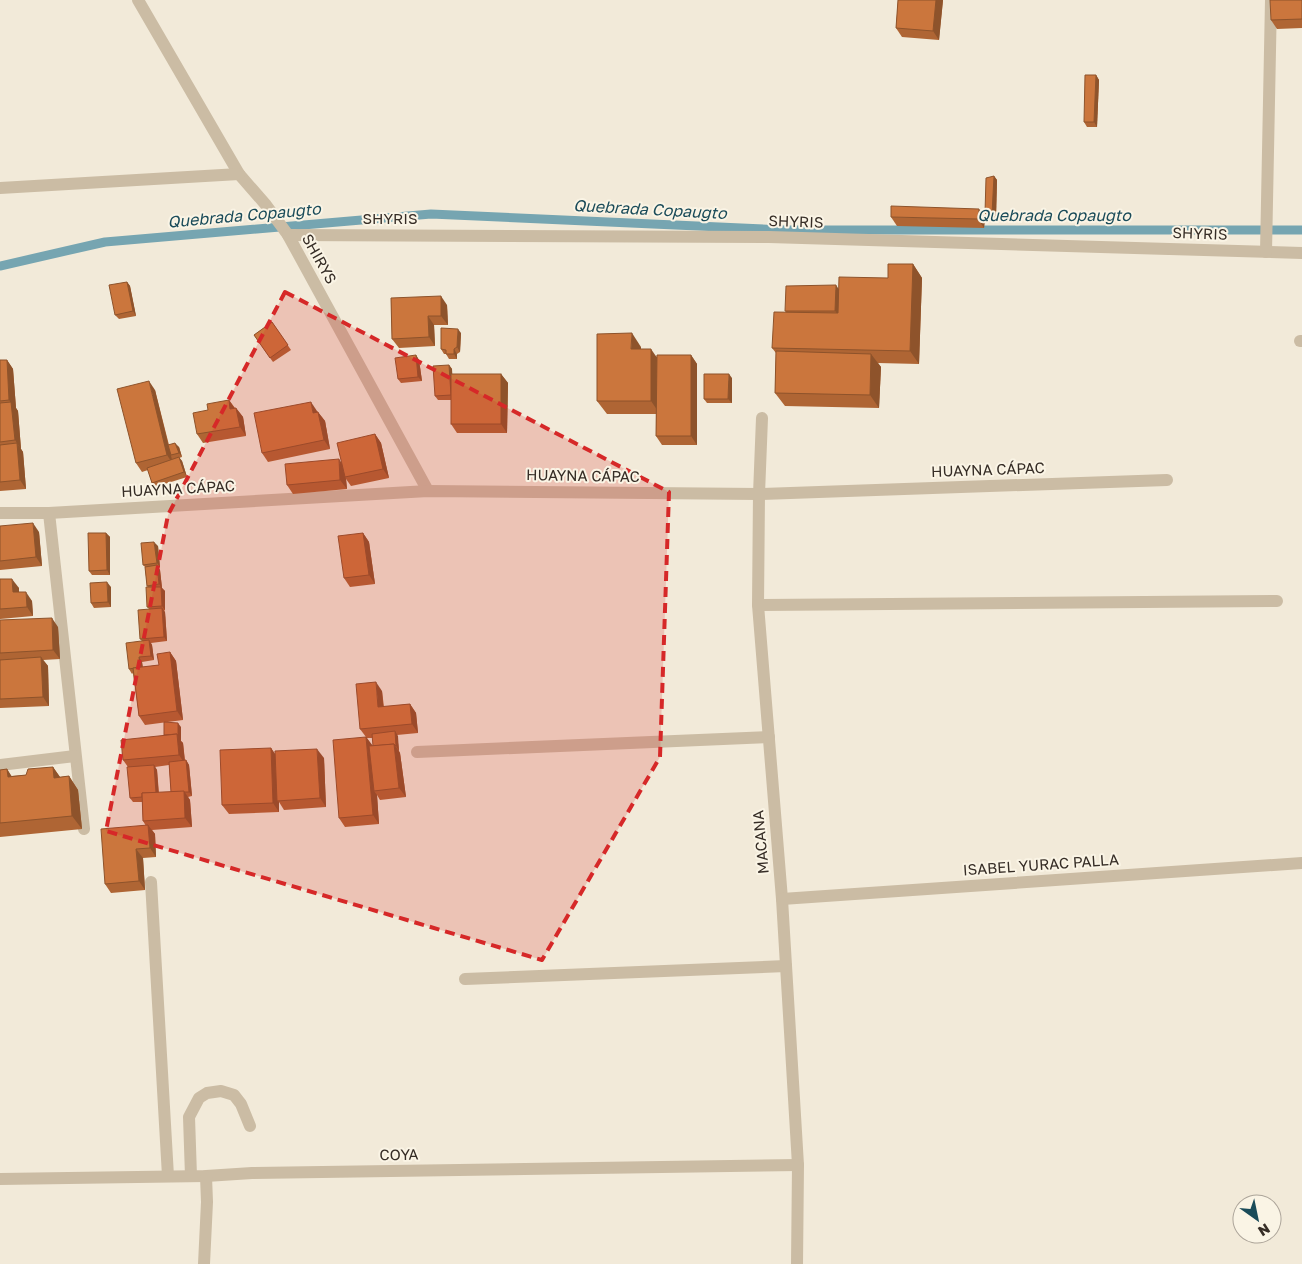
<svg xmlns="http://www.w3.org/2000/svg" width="1302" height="1264" font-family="'Golos Text',sans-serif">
<rect width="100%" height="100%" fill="#f2ead9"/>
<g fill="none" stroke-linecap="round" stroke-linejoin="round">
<!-- stream -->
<path stroke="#76a5b1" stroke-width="9" d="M0 266 105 242 431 214 784 230H1302"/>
<!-- lane -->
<g stroke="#cbbca4" stroke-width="12">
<path d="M49 513 84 829"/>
<path d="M417 752 769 737"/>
<path d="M0 765 75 756"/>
<path d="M151 882 168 1176"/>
<path d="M465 979 786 966"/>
<path d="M191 1176 189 1117 199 1098 207 1093 221 1091 234 1095 241 1104 250 1126"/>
</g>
<!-- street -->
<g stroke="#cbbca4" stroke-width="12">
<path d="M138 0 239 174 266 205 288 235 428 491"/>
<path d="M0 188 239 174"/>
<path d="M288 235 769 237 1302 253"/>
<path d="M1266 252 1271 0"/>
<path d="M1300 341H1302"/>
<path d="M762 418 759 494 758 605 782 899 798 1165 797 1264"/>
<path d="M0 513H49L428 491 759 494 1167 480"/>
<path d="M758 605 1277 601"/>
<path d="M782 899 1302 863"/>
<path d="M0 1179 206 1176 252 1173 798 1165"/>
<path d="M204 1264 207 1202 206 1176"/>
</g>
</g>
<!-- wall -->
<g fill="#af6534" fill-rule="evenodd">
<path d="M898 0H943L939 40 902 37 896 28Z"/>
<path d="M1302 0V28L1277 29 1271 20Z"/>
<path d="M1096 75 1099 80 1097 127H1087L1084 122Z"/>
<path d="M994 176 997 180 996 218H988L985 213Z"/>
<path d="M891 217 985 218 984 228 897 226Z"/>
<path d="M913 264 922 278 919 364 878 363 881 367 879 408 785 406 775 393 776 353 772 348 786 312 785 311 838 289 888 278Z"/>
<path d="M127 282 130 286 136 316 119 319 115 315Z"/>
<path d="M391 298 447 305 448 325H434L435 346 399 348 392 339Z"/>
<path d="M272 322 291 350 273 362 254 335Z"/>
<path d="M461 333 460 352 457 354V359H449L446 354H444L441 349Z"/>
<path d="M641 347V349L657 357 691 355 697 364V445H662L656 436V414H607L597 401Z"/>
<path d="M416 355 419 360 422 381 401 383 398 379Z"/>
<path d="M0 360H7L13 369 16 408 18 411 21 449 23 452 26 489 0 491Z"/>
<path d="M449 365 452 369V374H501L508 383 507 433H457L451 424V400H438L435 396Z"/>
<path d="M732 378V403H707L704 399Z"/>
<path d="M155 390 169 445 179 447 182 457 179 458 182 461 187 477 155 487 152 483 148 470 142 472 136 463Z"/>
<path d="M229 400 235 408H236L243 417 246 436 203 443 197 434 208 410Z"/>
<path d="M317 411 325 421 330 449 268 462 262 453Z"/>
<path d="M375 434 381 443 389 478 351 486 346 479 347 489 293 494 287 485 342 463Z"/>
<path d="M0 526 39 532 42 566 0 570Z"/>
<path d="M106 533 110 537V575H92L89 571Z"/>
<path d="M363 533 369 542 375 584 350 587 344 578Z"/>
<path d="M158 546 160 567 158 568 160 570 162 588 165 591V610L164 611 165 612 167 641 151 643 152 645 154 660 142 662 143 667 159 665 170 652 176 661 183 720 145 725 139 716 133 673 132 674 129 669 142 641 140 639 149 609 147 607 148 587 147 586 145 567 143 565Z"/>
<path d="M0 579 19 588V592L32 601 33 616 0 619Z"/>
<path d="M111 587V607L94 608 91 603Z"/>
<path d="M0 620 58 627 60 659 43 660 48 666 49 706 0 708Z"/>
<path d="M382 691 384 707 410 704 416 713 418 733 397 735 399 751 400 753 406 797 380 800 377 795 379 824 345 827 339 818 366 737 360 729ZM367 738H373V746H372Z"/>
<path d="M181 727V741L183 743 185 760H186L189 765 192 796 188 797 190 800 192 827 152 830 155 834 156 857 143 858 145 890 111 893 105 884 146 826 143 821 142 802H133L130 798 128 767 123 760 164 735ZM169 765 171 792 159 793 157 770 155 767Z"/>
<path d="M271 748 275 754 324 758 326 807 284 810 279 802V812L229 814 222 805Z"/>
<path d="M53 767 60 777 69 776 78 790 82 829 0 837V770L7 769 11 776 26 775Z"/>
</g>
<!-- shaded-wall -->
<g fill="#8e532b">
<path d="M936 0H943L939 40 933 31Z"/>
<path d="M1096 75 1099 80 1097 127 1094 122Z"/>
<path d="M994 176 997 180 996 218 992 214Z"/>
<path d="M979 209 985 218 984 228 978 219Z"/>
<path d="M913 264 922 278 919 364 910 351Z"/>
<path d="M127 282 130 286 136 316 133 311Z"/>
<path d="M836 285 842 294V320L835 311Z"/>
<path d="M441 296 447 305 448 325 441 316Z"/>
<path d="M428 316 434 325 435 346 429 337Z"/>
<path d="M458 329 461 333 460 352 457 347Z"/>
<path d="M632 333 641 347V362L631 349Z"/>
<path d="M454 349 457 354V359L454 354Z"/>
<path d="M651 349 660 362V414L651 401Z"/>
<path d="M871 354 881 367 879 408 870 395Z"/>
<path d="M416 355 419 360 422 381 418 377Z"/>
<path d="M691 355 697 364V445L691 436Z"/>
<path d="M7 360 13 369 16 408 18 411 21 449 15 440 11 403 9 400Z"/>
<path d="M449 365 452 369 454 399 451 395Z"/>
<path d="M501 374 508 383 507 433 501 424Z"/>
<path d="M729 374 732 378V403L728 399Z"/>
<path d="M149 381 155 390 173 464 167 455Z"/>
<path d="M229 400 235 409H230Z"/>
<path d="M311 402 317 411 320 422 313 413Z"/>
<path d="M236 408 243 417 246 436 240 427Z"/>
<path d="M318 412 325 421 330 449 324 440Z"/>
<path d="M375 434 381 443 389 478 383 469Z"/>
<path d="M17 443 23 452 26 489 20 480Z"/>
<path d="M175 443 179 447 182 457 179 453Z"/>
<path d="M179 457 182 461 187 477 184 472Z"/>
<path d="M339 459 345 468V477L346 479 347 489 340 480Z"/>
<path d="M33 523 39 532 42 566 36 557Z"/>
<path d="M106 533 110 537V575L107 570Z"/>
<path d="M363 533 369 542 375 584 369 575Z"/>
<path d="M154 542 158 546 160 567 157 563Z"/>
<path d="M157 565 160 570 162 588 165 591V610L162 606 161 587 159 584Z"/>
<path d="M12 579 19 588V601L13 592Z"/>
<path d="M107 582 111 587V607L108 602Z"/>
<path d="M26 592 32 601 33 616 27 607Z"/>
<path d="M162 608 165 612 167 641 164 637Z"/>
<path d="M52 618 58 627 60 659 53 650Z"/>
<path d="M149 640 152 645 154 660 151 656Z"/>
<path d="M170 652 176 661 183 720 177 711Z"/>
<path d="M41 657 48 666 49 706 43 697Z"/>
<path d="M139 657 142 662 143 672 140 668Z"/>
<path d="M376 682 382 691 384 716 378 707Z"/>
<path d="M410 704 416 713 418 733 412 724Z"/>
<path d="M178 723 181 727V741L183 743 185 764 179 755 177 734Z"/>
<path d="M395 731 398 736 399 751 396 746Z"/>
<path d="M366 737 373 746 374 791 377 795 379 824 373 815Z"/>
<path d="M394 744 400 753 406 797 399 788Z"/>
<path d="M271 748 277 757V801L279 802V812L273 803Z"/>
<path d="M317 749 324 758 326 807 320 798Z"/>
<path d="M186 760 189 765 192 796 189 792Z"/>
<path d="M154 765 157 770 159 800 156 796Z"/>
<path d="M53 767 62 780 54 778Z"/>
<path d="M7 769 16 783 8 777Z"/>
<path d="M69 776 78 790 82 829 72 816Z"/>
<path d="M184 791 190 800 192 827 185 818Z"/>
<path d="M148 825 155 834 156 857 150 848Z"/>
<path d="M136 849 143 858 145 890 139 881Z"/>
</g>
<!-- building -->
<g fill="#cb763d" stroke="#8e532b">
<path d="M898 0H936L933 31 896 28Z"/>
<path d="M1270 0H1302V19L1271 20Z"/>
<path d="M1085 75H1096L1094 122H1084Z"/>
<path d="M994 176 992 214 985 213 986 178Z"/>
<path d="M891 206 979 209 978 219 891 217Z"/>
<path d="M888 264H913L910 351 772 348 774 312 838 313 839 277 888 278Z"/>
<path d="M127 282 133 311 115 315 109 285Z"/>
<path d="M836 285 835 311H785L786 286Z"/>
<path d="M441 296V316H428L429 337 392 339 391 298Z"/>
<path d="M272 322 288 345 270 358 254 335Z"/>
<path d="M441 328 458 329 457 347 454 349V354H446V350L441 349Z"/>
<path d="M632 333 631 349H651V401H597V334Z"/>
<path d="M776 351 871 354 870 395 775 393Z"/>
<path d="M416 355 418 377 398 379 395 358Z"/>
<path d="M657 355H691V436H656Z"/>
<path d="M0 360H7L9 400 0 401Z"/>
<path d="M449 365 451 395 435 396 433 366Z"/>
<rect x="451" y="374" width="50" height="50"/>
<path d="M704 374H729L728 399H704Z"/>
<path d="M149 381 167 455 136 463 117 389Z"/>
<path d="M229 400 230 409 236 408 240 427 197 434 193 413 208 410 207 404Z"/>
<path d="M11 402 15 440 0 442V403Z"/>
<path d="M311 402 313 413 318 412 324 440 262 453 254 413Z"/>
<path d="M375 434 383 469 345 477 337 443Z"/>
<path d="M17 443 20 480 0 482V445Z"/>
<path d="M175 443 179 453 171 455 168 445Z"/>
<path d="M179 457 184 472 152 483 147 468Z"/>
<path d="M339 459 340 480 287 485 285 464Z"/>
<path d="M33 523 36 557 0 561V526Z"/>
<path d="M88 533H106L107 570 89 571Z"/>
<path d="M363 533 369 575 344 578 338 536Z"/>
<path d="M154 542 157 563 143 565 141 543Z"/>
<path d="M157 565 159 584 147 586 145 567Z"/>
<path d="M0 579H12L13 592H26L27 607 0 609Z"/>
<path d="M107 582 108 602 91 603 90 583Z"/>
<path d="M146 587H161L162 606 147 607Z"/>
<path d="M162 608 164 637 140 639 138 610Z"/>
<path d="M52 618 53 650 0 653V620Z"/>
<path d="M149 640 151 656 139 657 140 667 129 669 126 643Z"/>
<path d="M170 652 177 711 139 716 133 668 159 665 157 654Z"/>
<path d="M41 657 43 697 0 699V660Z"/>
<path d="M376 682 378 707 410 704 412 724 360 729 356 684Z"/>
<path d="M164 722 178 723V736L177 734 164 735Z"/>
<path d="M395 731 396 746 394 744 373 746 372 734Z"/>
<path d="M177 734 179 755 123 760 121 740Z"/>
<path d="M366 737 373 815 339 818 333 740Z"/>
<path d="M394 744 399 788 374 791 369 746Z"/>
<path d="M271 748 273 803 222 805 220 750Z"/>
<path d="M317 749 320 798 277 801 275 751Z"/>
<path d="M186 760 189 792H171L169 762Z"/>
<path d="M154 765 156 793H142V797L130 798 127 767Z"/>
<path d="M53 767 54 778 69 776 72 816 0 823V770L7 769 8 777 26 775 28 769Z"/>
<path d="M184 791 185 818 143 821 142 793Z"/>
<path d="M148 825 150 848 136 849 139 881 105 884 101 829Z"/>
</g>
<!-- marked area -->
<path fill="#d62828" fill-opacity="0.2" stroke="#d62828" stroke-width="4" stroke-dasharray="10 6" stroke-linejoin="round" d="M285 292 669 492 660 757 542 960 106 831 168 515Z"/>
<g text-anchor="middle" stroke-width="4" stroke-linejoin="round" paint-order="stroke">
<!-- street labels -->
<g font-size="15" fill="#362d26" stroke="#faf4e5">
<text x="390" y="224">SHYRIS</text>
<text transform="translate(796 222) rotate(2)" y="5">SHYRIS</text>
<text transform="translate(1200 234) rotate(2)" y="5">SHYRIS</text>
<text transform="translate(319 259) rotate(61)" y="5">SHIRYS</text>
<text transform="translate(988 470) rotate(-2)" y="5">HUAYNA CÁPAC</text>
<text transform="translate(583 476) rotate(1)" y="5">HUAYNA CÁPAC</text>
<text transform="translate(178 489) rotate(-3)" y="5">HUAYNA CÁPAC</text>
<text transform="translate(761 842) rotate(-95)" y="5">MACANA</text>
<text transform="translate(1041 865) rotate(-4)" y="5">ISABEL YURAC PALLA</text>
<text transform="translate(399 1155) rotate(-1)" y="5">COYA</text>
</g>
<!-- water labels -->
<g font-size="16" font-style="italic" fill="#1a4b59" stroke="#faf4e5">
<text transform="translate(650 209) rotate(3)" y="6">Quebrada Copaugto</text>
<text transform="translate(244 215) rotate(-5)" y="6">Quebrada Copaugto</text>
<text x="1054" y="221">Quebrada Copaugto</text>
</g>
</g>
<!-- north arrow -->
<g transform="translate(1257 1219) rotate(147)"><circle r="24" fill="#faf4e5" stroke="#aca499"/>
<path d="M0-4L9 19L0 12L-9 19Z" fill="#1a4b59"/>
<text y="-8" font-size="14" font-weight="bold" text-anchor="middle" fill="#362d26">N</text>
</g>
</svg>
